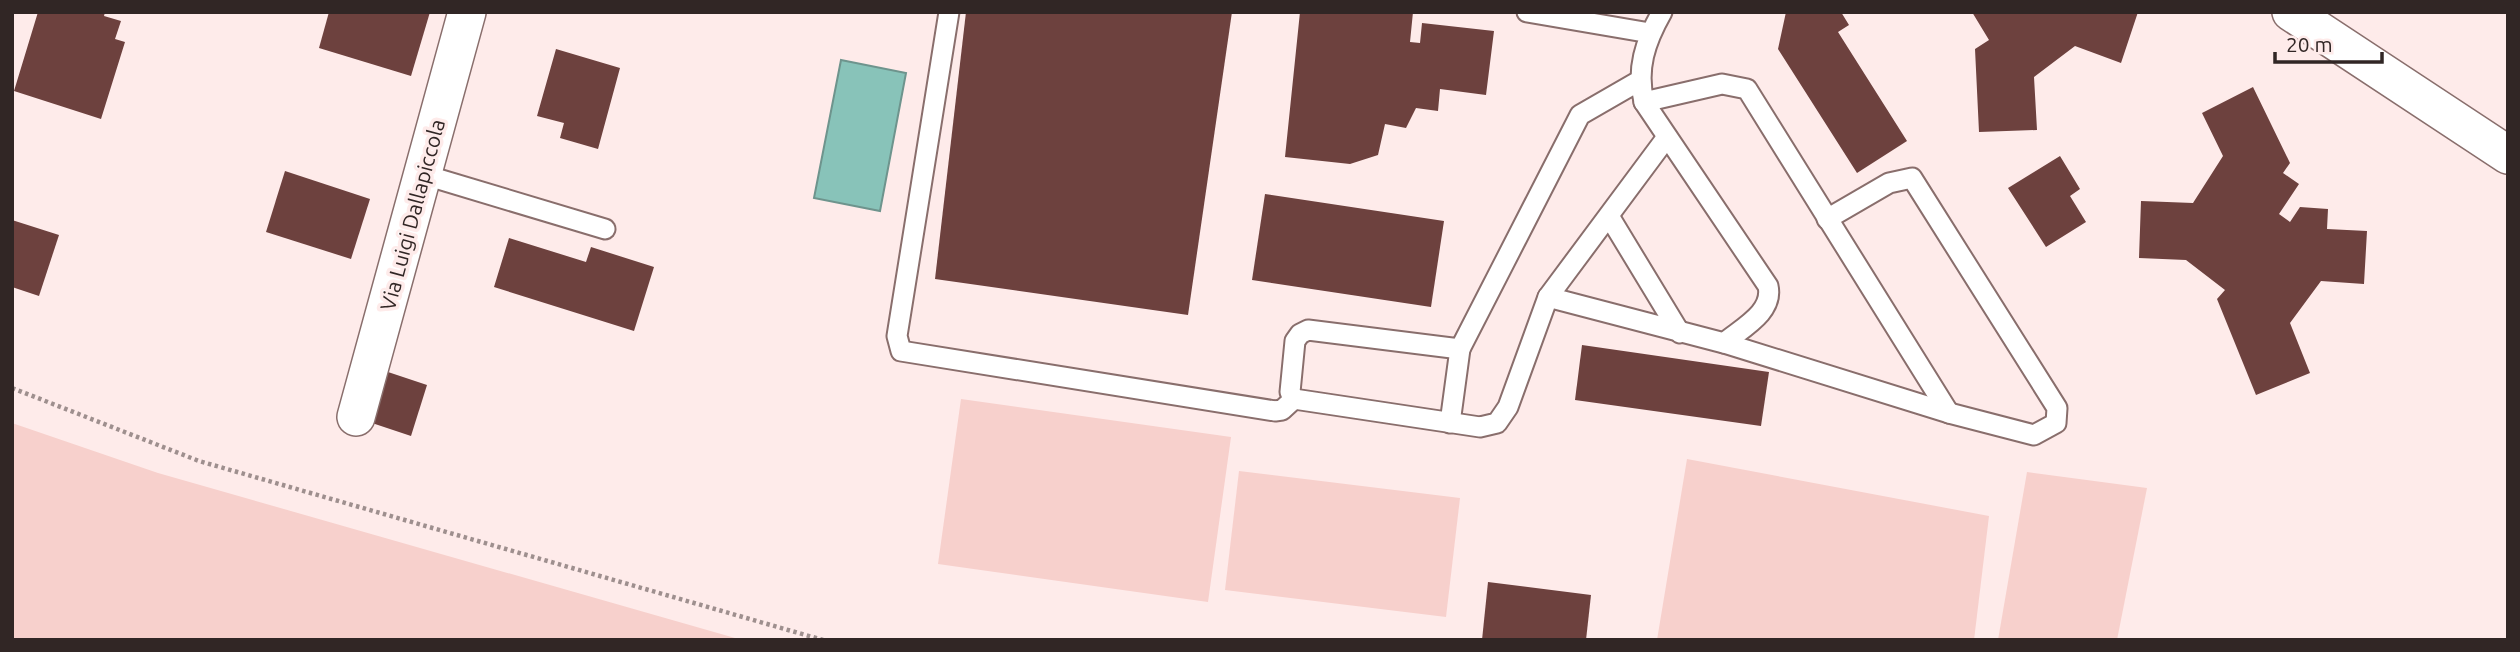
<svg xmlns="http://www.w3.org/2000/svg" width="2520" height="652" font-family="Ubuntu,sans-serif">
<rect width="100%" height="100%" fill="#feebea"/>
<!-- green -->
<g fill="#f7d0cc">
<path d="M961 399 1231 437 1208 602 938 564Z"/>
<path d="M12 423 158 473 742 640H12Z"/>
<path d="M1687 459 1989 516 1974 640H1657Z"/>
<path d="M1239 471 1460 498 1446 617 1225 590Z"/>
<path d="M2027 472 2147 488 2117 640H1998Z"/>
</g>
<!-- water -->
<path fill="#88c3b9" stroke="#6e948d" stroke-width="2" d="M841 60 906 73 880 211 814 198Z"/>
<!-- building -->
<g fill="#6d413e">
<path d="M38 12H105L104 16 121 21 115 39 125 42 101 119 14 91Z"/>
<path d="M329 12H430L411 76 319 48Z"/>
<path d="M966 12H1232L1188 315 935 279Z"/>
<path d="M1300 12H1413L1410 42 1420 43 1422 23 1494 31 1486 95 1440 89 1438 111 1416 108 1406 128 1385 124 1378 155 1350 164 1285 157Z"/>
<path d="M1786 12H1841L1849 25 1838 32 1907 141 1857 173 1778 49Z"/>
<path d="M1972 12H2138L2121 63 2075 46 2034 77 2037 130 1979 132 1975 49 1989 40Z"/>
<path d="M556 49 620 68 598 149 560 138 564 123 537 116Z"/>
<path d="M2253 87 2290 163 2283 173 2299 184 2279 214 2290 222 2300 207 2328 209 2327 229 2367 231 2364 284 2321 281 2290 323 2310 373 2256 395 2217 299 2225 290 2186 260 2139 258 2141 201 2193 203 2223 156 2202 113Z"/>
<path d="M2060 156 2080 189 2070 196 2086 222 2046 247 2008 188Z"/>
<path d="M285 171 370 199 351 259 266 232Z"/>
<path d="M1265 194 1444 221 1431 307 1252 280Z"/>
<path d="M12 220 59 235 39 296 12 287Z"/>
<path d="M509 238 586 262 591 247 654 267 634 331 494 287Z"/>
<path d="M1582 345 1769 372 1761 426 1575 400Z"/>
<path d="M388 372 427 385 411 436 372 423Z"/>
<path d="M1488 582 1591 595 1586 640H1482Z"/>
</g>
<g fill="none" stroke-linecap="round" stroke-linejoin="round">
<defs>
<g id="lane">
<path d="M949 12 897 336 901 351 1275 411 1282 410 1294 399"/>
<path d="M1527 12 1650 33"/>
<path d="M1639 81 1580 115 1460 349 1308 330 1300 334 1295 341 1290 392 1294 399 1480 427 1497 423 1508 407 1548 297 1724 343C1742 328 1774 312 1768 286L1644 102C1636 69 1645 42 1662 12"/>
<path d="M1644 102 1722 84 1747 89 1949 413"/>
<path d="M425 175 605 229"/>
<path d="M1609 216 1680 333"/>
<path d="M1548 297 1667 137"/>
<path d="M1724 343 1949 413 2034 435 2056 423 2057 408 1912 178 1889 183 1827 219"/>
<path d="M1450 423 1460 349"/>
</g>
<g id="street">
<path d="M2291 12 2508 155"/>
<path d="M356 417 467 12"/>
</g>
</defs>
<!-- lane casing -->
<use href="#lane" stroke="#896e6c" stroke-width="23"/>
<!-- street casing -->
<use href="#street" stroke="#896e6c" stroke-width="40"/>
<!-- path -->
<path stroke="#9e8f8e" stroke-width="4.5" stroke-dasharray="3.5 3.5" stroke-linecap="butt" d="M12 388 199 461 823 640"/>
<!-- lane -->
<use href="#lane" stroke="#fff" stroke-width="19"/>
<!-- street -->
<use href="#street" stroke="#fff" stroke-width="37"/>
</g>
<g text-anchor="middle" stroke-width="7" stroke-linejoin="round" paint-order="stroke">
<!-- street labels -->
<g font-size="21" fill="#312625" stroke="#feebea">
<text transform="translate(413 215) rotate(-75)" y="7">Via Luigi Dallapiccola</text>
</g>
</g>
<!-- border -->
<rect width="2520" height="652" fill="none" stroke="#312625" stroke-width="28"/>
<!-- scale -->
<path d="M2275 52v10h107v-10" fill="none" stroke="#312625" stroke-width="3.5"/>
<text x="2286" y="52" font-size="21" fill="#312625" stroke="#feebea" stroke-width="5" paint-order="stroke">20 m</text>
</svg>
